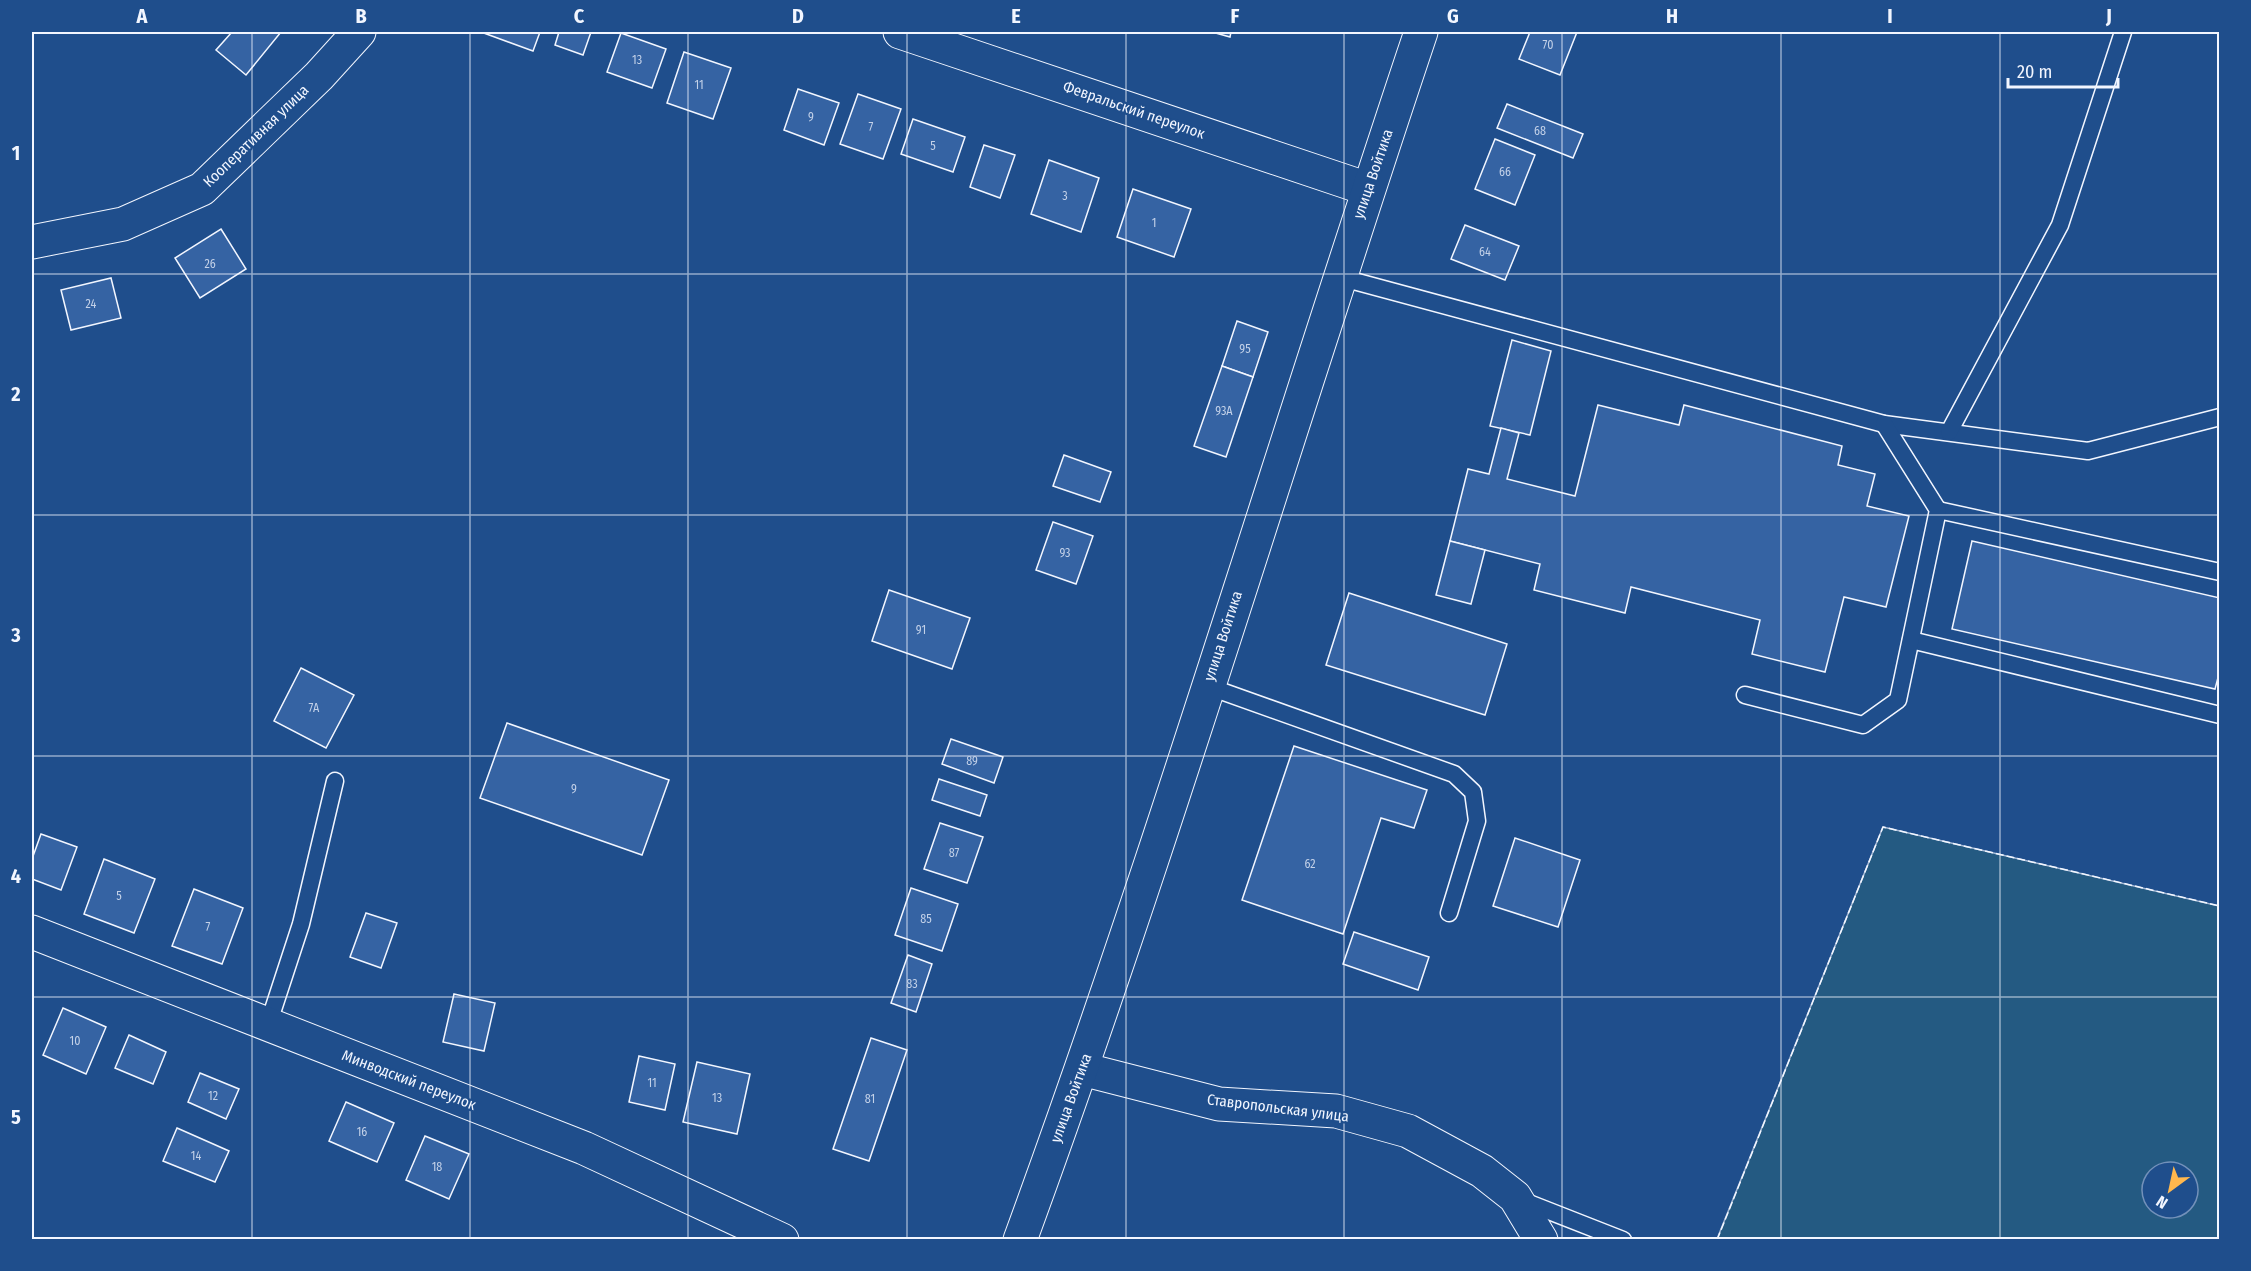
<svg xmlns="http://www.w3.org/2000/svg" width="2251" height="1271" font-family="'Fira Sans Condensed',sans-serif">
<rect width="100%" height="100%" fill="#1f4e8c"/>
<!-- green -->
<path fill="#245a82" stroke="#a8bbd7" stroke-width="1.5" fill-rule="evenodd" d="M1883 827 2219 906V1239H1717ZM2152 1172H2188V1208H2152Z"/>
<!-- building -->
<g fill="#3563a3" stroke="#f2f6ff" stroke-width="1.5">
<path d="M232 32H281L246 75 216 50Z"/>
<path d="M481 32H540L533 51Z"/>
<path d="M559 32H591L583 55 555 45Z"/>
<path d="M1212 32H1231L1230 37Z"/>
<path d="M1530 32H1577L1560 75 1519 59Z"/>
<path d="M621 33 666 49 652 88 607 72Z"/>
<path d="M684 52 731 68 713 119 667 103Z"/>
<path d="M798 89 839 103 824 145 784 130Z"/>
<path d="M858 94 901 109 883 159 840 144Z"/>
<path d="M1507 104 1583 134 1573 158 1497 128Z"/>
<path d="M913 119 965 137 953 172 901 154Z"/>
<path d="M1495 139 1535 155 1515 205 1475 189Z"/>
<path d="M984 145 1015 155 1000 198 970 187Z"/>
<path d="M1049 160 1099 178 1081 232 1031 214Z"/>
<path d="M1133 189 1191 209 1174 257 1117 237Z"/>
<path d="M1465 225 1519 246 1505 280 1451 259Z"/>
<path d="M221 229 246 269 200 298 175 258Z"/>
<path d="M111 278 121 318 71 330 61 290Z"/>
<path d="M1237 321 1268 332 1253 377 1222 366Z"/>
<path d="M1512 340 1551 351 1530 435 1490 426Z"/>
<path d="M1222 366 1253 377 1226 457 1194 446Z"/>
<path d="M1598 405 1679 425 1684 405 1842 446 1838 465 1875 474 1867 506 1909 516 1886 607 1844 597 1825 672 1752 654 1760 620 1631 587 1625 613 1534 590 1540 564 1450 541 1468 469 1489 474 1501 428 1519 433 1507 479 1575 496Z"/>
<path d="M1064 455 1111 472 1100 502 1053 486Z"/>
<path d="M1053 522 1093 536 1076 584 1036 570Z"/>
<path d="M1450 541 1485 550 1471 604 1436 595Z"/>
<path d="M1972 541 2220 598V670L2215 689 1952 629Z"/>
<path d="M889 590 970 618 952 669 872 641Z"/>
<path d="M1349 593 1507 644 1485 715 1326 665Z"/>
<path d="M301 668 354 695 326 748 274 721Z"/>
<path d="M507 723 669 780 642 855 480 798Z"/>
<path d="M951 739 1003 757 994 783 942 764Z"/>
<path d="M1294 746 1427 790 1414 828 1381 818 1343 934 1242 900Z"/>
<path d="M939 779 987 795 980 816 932 800Z"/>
<path d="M940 823 983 837 967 883 924 869Z"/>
<path d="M41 834 77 847 61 890 32 879V859Z"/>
<path d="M1515 838 1580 860 1558 927 1493 906Z"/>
<path d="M104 859 155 879 134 933 84 914Z"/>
<path d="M911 888 958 904 942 951 895 935Z"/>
<path d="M194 889 243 908 222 964 172 946Z"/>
<path d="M366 913 397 923 381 968 350 957Z"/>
<path d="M1354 932 1429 957 1418 990 1343 964Z"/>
<path d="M908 955 932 964 916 1012 891 1003Z"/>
<path d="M454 994 495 1003 484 1051 443 1042Z"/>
<path d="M63 1008 106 1027 86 1074 43 1055Z"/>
<path d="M129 1035 166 1052 153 1084 115 1068Z"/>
<path d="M871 1038 907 1050 869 1161 833 1149Z"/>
<path d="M639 1056 675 1064 665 1110 629 1102Z"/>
<path d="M697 1062 750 1074 737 1134 683 1122Z"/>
<path d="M200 1073 239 1089 226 1119 188 1102Z"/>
<path d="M346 1102 394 1123 377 1162 329 1141Z"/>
<path d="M177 1128 229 1151 215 1182 163 1161Z"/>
<path d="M425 1136 469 1154 449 1199 406 1180Z"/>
</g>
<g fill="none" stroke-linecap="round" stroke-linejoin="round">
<defs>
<g id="lane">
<path d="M1339 277 1884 424 2088 451 2220 417"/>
<path d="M1949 432 2060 225 2123 32"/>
<path d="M1938 510 2220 572"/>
<path d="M1911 640 2220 715"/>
<path d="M1207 686 1454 774 1473 792 1477 821 1449 913"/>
<path d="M1745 695 1863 725 1898 700 1938 510 1884 424"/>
<path d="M268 1025 301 924 335 781"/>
<path d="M1521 1200 1623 1240"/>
</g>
<g id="street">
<path d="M900 32 1368 189"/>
<path d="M32 242 123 224 202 189 319 76 359 32"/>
<path d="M32 932 584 1148 782 1240"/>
<path d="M1082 1069 1219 1104 1336 1111 1408 1131 1482 1171 1515 1197 1541 1240"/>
</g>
<path id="secondary" d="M1020 1240C1166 841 1286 434 1421 32"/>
</defs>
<!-- lane casing -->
<use href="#lane" stroke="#f2f6ff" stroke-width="19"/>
<!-- street casing -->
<use href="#street" stroke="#f2f6ff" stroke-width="35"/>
<!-- secondary casing -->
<use href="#secondary" stroke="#f2f6ff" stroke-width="35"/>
<!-- lane -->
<use href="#lane" stroke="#1f4e8c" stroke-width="16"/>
<!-- street -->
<use href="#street" stroke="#1f4e8c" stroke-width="33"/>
<!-- secondary -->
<use href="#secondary" stroke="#1f4e8c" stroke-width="33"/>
<!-- fence -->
<path stroke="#f2f6ff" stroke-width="1.5" stroke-dasharray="8 3" stroke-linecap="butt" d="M1717 1240 1883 827 2220 906"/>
</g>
<!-- grid -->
<path fill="none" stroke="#f2f6ff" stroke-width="1.5" stroke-opacity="0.55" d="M252 32V1240M470 32V1240M688 32V1240M907 32V1240M1126 32V1240M1344 32V1240M1562 32V1240M1781 32V1240M2000 32V1240M32 274H2220M32 515H2220M32 756H2220M32 997H2220"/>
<g text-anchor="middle" stroke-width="4.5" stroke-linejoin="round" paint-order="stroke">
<!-- number labels -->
<g font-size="12" fill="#c3d1e8">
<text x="1548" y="49">70</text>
<text x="637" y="64">13</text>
<text x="699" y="89">11</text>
<text x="811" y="121">9</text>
<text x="871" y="131">7</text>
<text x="1540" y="135">68</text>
<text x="933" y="150">5</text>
<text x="1505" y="176">66</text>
<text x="1065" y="200">3</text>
<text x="1154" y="227">1</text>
<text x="1485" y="256">64</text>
<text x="210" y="268">26</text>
<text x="91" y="308">24</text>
<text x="1245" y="353">95</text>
<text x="1224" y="415">93А</text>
<text x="1065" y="557">93</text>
<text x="921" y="634">91</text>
<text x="314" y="712">7А</text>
<text x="972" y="765">89</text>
<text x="574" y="793">9</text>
<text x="954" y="857">87</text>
<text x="1310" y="868">62</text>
<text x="119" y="900">5</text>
<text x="926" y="923">85</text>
<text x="208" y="931">7</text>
<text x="912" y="988">83</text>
<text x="75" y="1045">10</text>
<text x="652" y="1087">11</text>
<text x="213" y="1100">12</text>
<text x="717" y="1102">13</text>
<text x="870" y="1103">81</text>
<text x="362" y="1136">16</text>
<text x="196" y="1160">14</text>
<text x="437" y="1171">18</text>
</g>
<!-- street labels -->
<g font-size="15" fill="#f2f6ff" stroke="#1f4e8c">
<text transform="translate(1134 110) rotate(19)" y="5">Февральский переулок</text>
<text transform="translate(256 136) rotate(-44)" y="5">Кооперативная улица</text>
<text transform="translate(1373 174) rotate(-71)" y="5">улица Войтика</text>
<text transform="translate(1223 636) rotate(-72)" y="5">улица Войтика</text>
<text transform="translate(409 1080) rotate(21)" y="5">Минводский переулок</text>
<text transform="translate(1071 1098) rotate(-70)" y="5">улица Войтика</text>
<text transform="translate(1278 1108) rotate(7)" y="5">Ставропольская улица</text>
</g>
</g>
<!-- border -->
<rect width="2251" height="1271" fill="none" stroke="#1f4e8c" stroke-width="66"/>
<!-- north arrow -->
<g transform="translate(2170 1190) rotate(213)"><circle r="28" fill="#1f4e8c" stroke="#7391ba" stroke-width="1.5"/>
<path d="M0-4.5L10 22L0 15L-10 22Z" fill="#ffb74d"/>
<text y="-9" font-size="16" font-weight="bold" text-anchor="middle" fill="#f2f6ff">N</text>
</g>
<!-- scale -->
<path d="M2008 78v9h110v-9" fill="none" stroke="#f2f6ff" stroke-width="3"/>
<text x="2017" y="78" font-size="18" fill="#f2f6ff" stroke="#1f4e8c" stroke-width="4.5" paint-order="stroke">20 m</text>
<rect x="33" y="33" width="2185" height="1205" fill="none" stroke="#f2f6ff" stroke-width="2"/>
<g font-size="20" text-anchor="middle" font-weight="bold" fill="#f2f6ff">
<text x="142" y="23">A</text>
<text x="361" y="23">B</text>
<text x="579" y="23">C</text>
<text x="798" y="23">D</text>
<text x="1016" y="23">E</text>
<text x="1235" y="23">F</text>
<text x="1453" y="23">G</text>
<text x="1672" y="23">H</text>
<text x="1890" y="23">I</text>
<text x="2109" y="23">J</text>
<text x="16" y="160">1</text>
<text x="16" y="401">2</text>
<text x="16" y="642">3</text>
<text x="16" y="883">4</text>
<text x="16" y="1124">5</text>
</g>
</svg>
